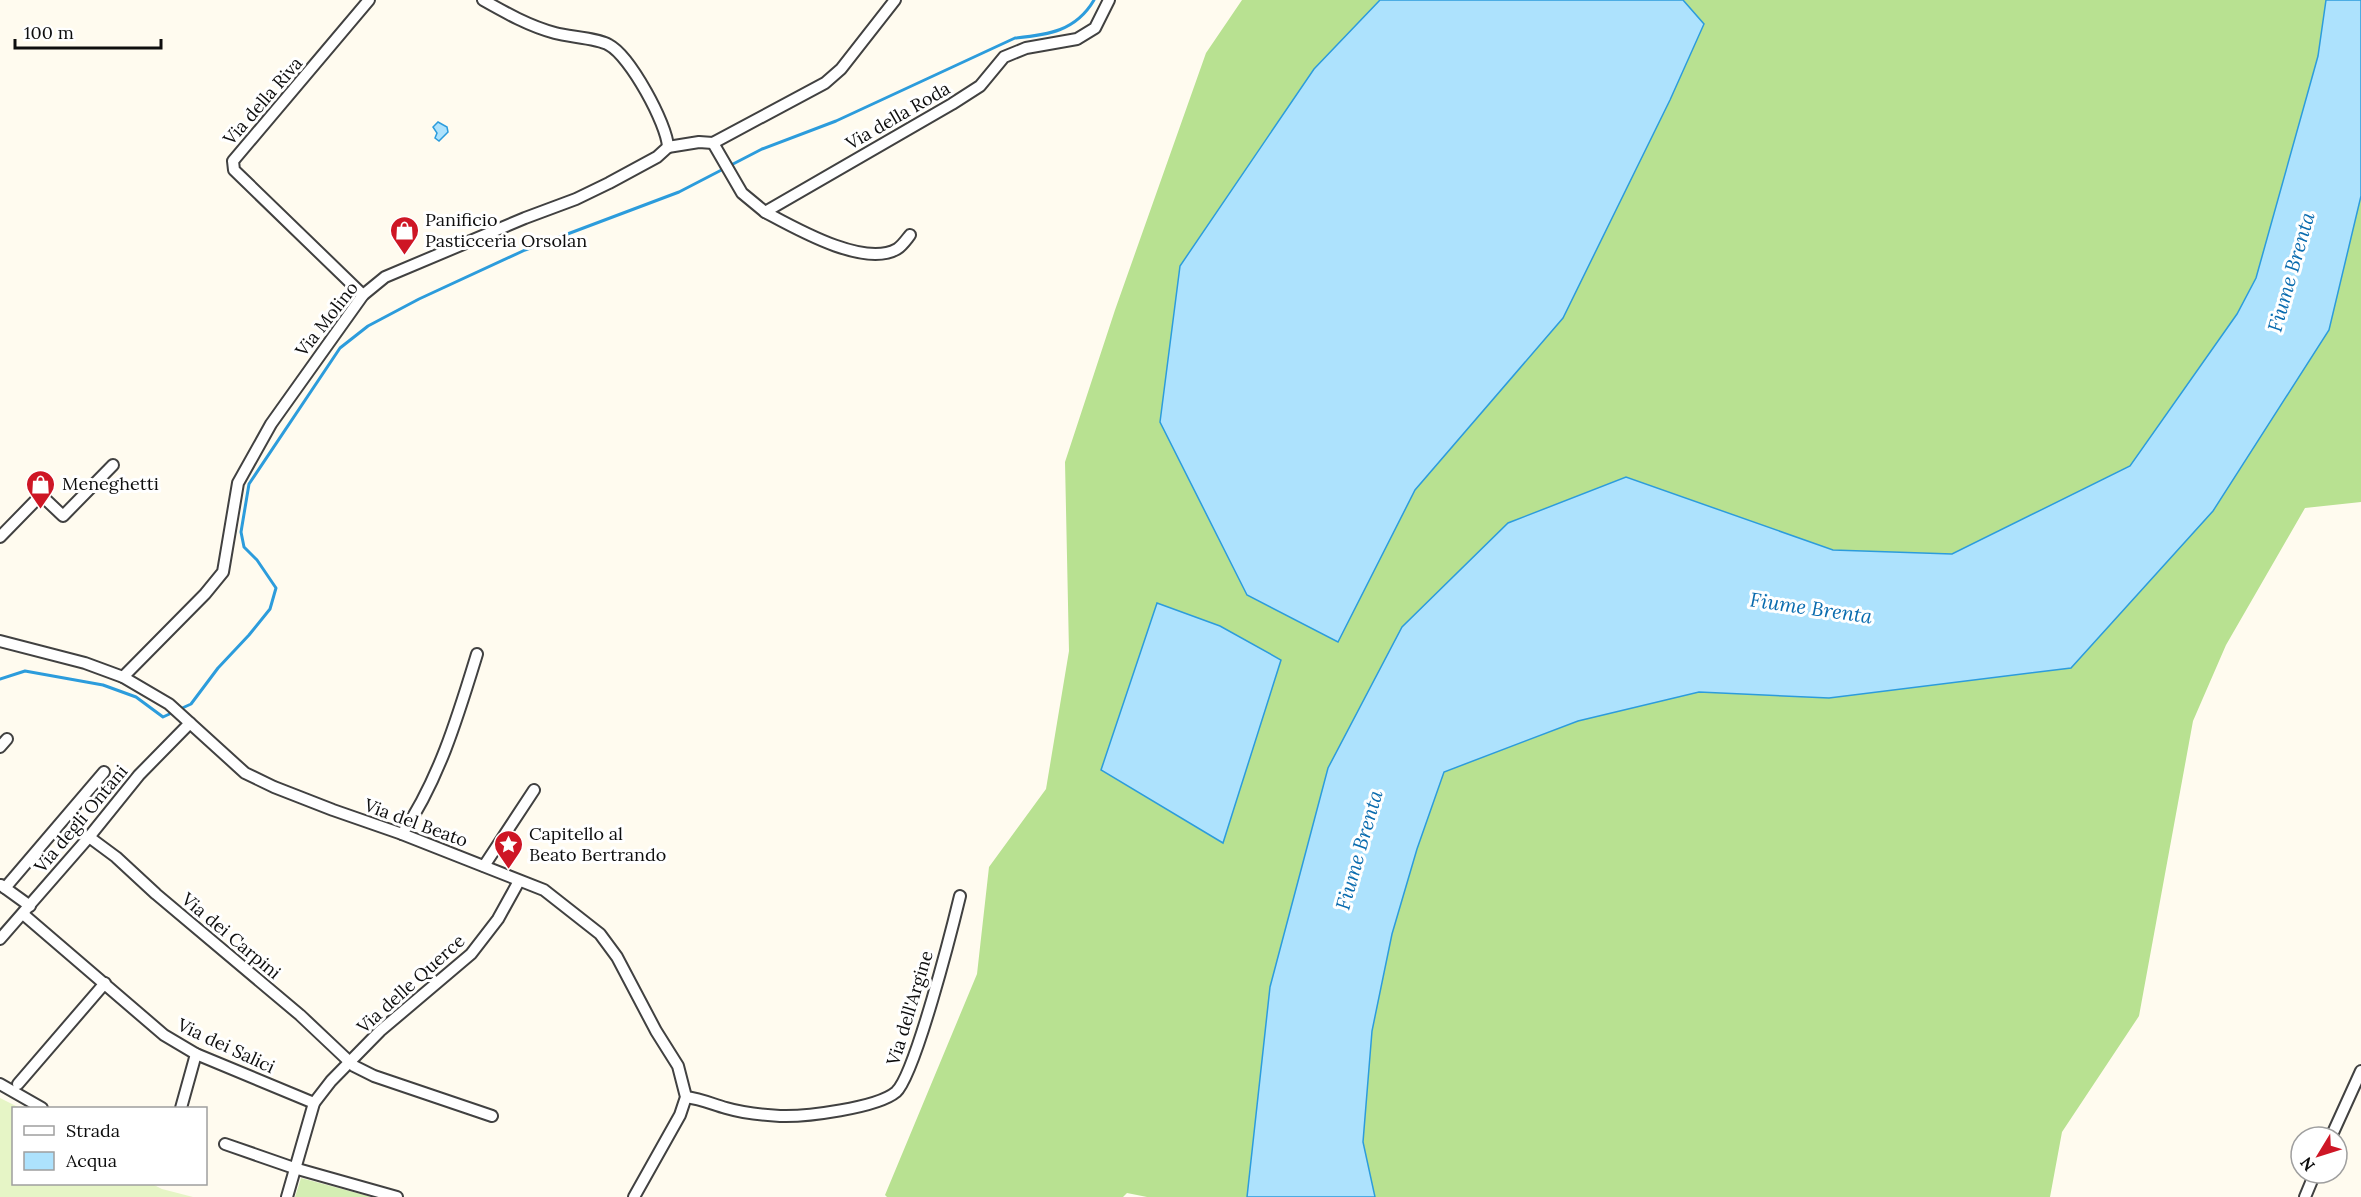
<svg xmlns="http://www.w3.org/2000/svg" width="2361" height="1197" font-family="Lora,serif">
<rect width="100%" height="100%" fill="#fffbef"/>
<!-- green -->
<path fill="#d4eeb3" d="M301 1178 372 1197H295Z"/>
<!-- forest -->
<path fill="#b8e191" d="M1242 0H2361V502L2305 508 2226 645 2193 721 2139 1016 2062 1132 2050 1197H1147L1127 1193 1123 1197H887L885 1195 977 974 989 867 1046 789 1069 651 1065 462 1115 310 1206 53Z"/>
<!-- pitch -->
<path fill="#e6f5c6" d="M0 1098 20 1108H14V1184H152L162 1189 193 1197H0Z"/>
<!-- water -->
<g fill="#ade2fd" stroke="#2c9cdc" stroke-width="1.5">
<path d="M1380 0H1683L1704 24 1670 100 1563 318 1415 490 1338 642 1247 595 1160 422 1180 266 1314 69Z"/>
<path d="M2326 0H2361V196L2329 330 2213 511 2071 668 1829 698 1699 692 1578 721 1444 772 1417 849 1392 934 1372 1031 1363 1142 1375 1197H1247L1270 987 1328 768 1402 627 1508 523 1626 477 1833 550 1952 554 2130 466 2237 314 2256 278 2318 56Z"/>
<path d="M438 122 447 127 448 132 439 141 435 138 437 133 433 127Z"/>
<path d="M1157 603 1220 626 1281 660 1223 843 1101 770Z"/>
</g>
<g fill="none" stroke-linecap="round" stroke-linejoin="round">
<!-- stream -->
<path stroke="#2c9cdc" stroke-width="3" d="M0 679 25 671 103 685 136 697 163 717 191 704 218 668 249 635 270 609 276 588 257 560 244 547 241 532 249 484 340 348 368 326 419 299 525 250 679 192 762 149 836 121 1015 38C1048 35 1076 31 1094 0"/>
<defs>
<g id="minor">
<path d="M713 143 742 193 765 212 952 104 980 86 1004 57 1026 48 1077 39 1095 28 1109 0"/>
<path d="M713 143 825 83 841 69 895 0"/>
<path d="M668 147 699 142 713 143"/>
<path d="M765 212C795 228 864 268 897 249 902 246 906 240 910 235"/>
<path d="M363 295 234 170 233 161 369 0"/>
<path d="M0 537 41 495 63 516 113 465"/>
<path d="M0 641 85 663 123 677 169 704 245 773 274 787 333 810 402 834 544 890 600 934 617 957 656 1031 678 1066 686 1097 680 1115 634 1197"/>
<path d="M123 677 205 594 223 572 238 483 271 424 363 295 385 277 525 218 576 199 609 183 657 157 668 147C667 124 630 56 609 45 598 38 569 37 555 33 529 26 506 13 483 0"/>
<path d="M0 747 7 739"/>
<path d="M402 834C439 780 458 716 477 654"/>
<path d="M89 837 116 857 156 894 300 1015 354 1066 374 1076 492 1116"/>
<path d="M484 866 534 790"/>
<path d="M1 885 30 906"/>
<path d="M5 888 104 772"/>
<path d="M23 914 164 1035 196 1054 314 1103"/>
<path d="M0 939 89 837 139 775 190 723"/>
<path d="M0 1084 42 1108"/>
<path d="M18 1084 105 983"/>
<path d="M686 1097C701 1099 712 1104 726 1108 743 1113 762 1115 780 1116 805 1117 877 1108 896 1092 915 1075 952 929 960 896"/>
<path d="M181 1108 196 1054"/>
<path d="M2331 1137 2361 1071"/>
<path d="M225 1144 294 1168 397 1197"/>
<path d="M287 1197 314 1103 331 1081 380 1031 471 954 498 919 519 881"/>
<path d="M2305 1197 2315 1173"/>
</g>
</defs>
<!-- minor casing -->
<use href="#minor" stroke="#414141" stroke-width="14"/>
<!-- minor -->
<use href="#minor" stroke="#fff" stroke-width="10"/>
</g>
<!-- icons -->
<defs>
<symbol id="shop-pin" viewBox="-11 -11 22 30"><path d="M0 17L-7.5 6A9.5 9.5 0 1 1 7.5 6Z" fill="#ce1625" stroke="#fff"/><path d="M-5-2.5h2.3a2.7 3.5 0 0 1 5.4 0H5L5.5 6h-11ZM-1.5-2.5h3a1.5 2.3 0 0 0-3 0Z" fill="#fff"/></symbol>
<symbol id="sight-pin" viewBox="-11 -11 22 30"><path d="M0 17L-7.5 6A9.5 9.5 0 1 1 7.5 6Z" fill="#ce1625" stroke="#fff"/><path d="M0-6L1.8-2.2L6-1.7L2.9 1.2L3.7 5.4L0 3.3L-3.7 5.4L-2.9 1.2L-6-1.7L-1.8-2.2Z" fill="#fff"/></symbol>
</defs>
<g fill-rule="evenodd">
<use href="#shop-pin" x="388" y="214" width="33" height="45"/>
<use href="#shop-pin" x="24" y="468" width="33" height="45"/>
<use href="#sight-pin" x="492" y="828" width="33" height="45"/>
</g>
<g text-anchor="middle" stroke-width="6" stroke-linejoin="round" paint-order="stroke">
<!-- street labels -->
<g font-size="18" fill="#0e0e0e" stroke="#fff">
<text transform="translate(263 101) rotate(-49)" y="6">Via della Riva</text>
<text transform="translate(898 116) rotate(-30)" y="6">Via della Roda</text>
<text transform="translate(327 319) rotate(-52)" y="6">Via Molino</text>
<text transform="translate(81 819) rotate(-50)" y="6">Via degli Ontani</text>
<text transform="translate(416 823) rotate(20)" y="6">Via del Beato</text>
<text transform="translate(231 936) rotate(40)" y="6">Via dei Carpini</text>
<text transform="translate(411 984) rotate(-42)" y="6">Via delle Querce</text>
<text transform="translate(910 1008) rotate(-73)" y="6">Via dell'Argine</text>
<text transform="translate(226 1046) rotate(25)" y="6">Via dei Salici</text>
</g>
<!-- poi labels -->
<g font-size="18" fill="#0e0e0e" stroke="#fff" text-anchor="start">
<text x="425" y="226">Panificio<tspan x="425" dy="21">Pasticceria Orsolan</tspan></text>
<text x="62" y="490">Meneghetti</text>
<text x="529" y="840">Capitello al<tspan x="529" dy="21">Beato Bertrando</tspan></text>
</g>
<!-- water labels -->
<g font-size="20" font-style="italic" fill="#096bae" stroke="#fff">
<text transform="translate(2291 272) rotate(-74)" y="7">Fiume Brenta</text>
<text transform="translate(1811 608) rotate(8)" y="7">Fiume Brenta</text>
<text transform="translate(1359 850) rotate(-74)" y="7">Fiume Brenta</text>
</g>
</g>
<!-- legend -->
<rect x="12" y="1107" width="195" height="78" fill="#ffffff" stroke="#9f9f9f" stroke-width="1.5"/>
<rect x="24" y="1126" width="30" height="9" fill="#ffffff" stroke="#9f9f9f" stroke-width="1.5"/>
<text x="66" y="1137" font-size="18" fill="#0e0e0e">Strada</text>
<rect x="24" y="1152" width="30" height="18" fill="#ade2fd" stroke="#9f9f9f" stroke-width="1.5"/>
<text x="66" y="1167" font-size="18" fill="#0e0e0e">Acqua</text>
<!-- north arrow -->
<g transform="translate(2319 1155) rotate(232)"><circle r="28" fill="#ffffff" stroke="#9f9f9f" stroke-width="1.5"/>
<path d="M0-4.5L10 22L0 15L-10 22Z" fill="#ce1625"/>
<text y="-9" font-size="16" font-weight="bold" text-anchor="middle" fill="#0e0e0e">N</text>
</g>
<!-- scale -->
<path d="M15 39v9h146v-9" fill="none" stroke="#0e0e0e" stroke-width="3"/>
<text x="24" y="39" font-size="18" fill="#0e0e0e" stroke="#ffffff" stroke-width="4.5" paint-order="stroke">100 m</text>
</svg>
